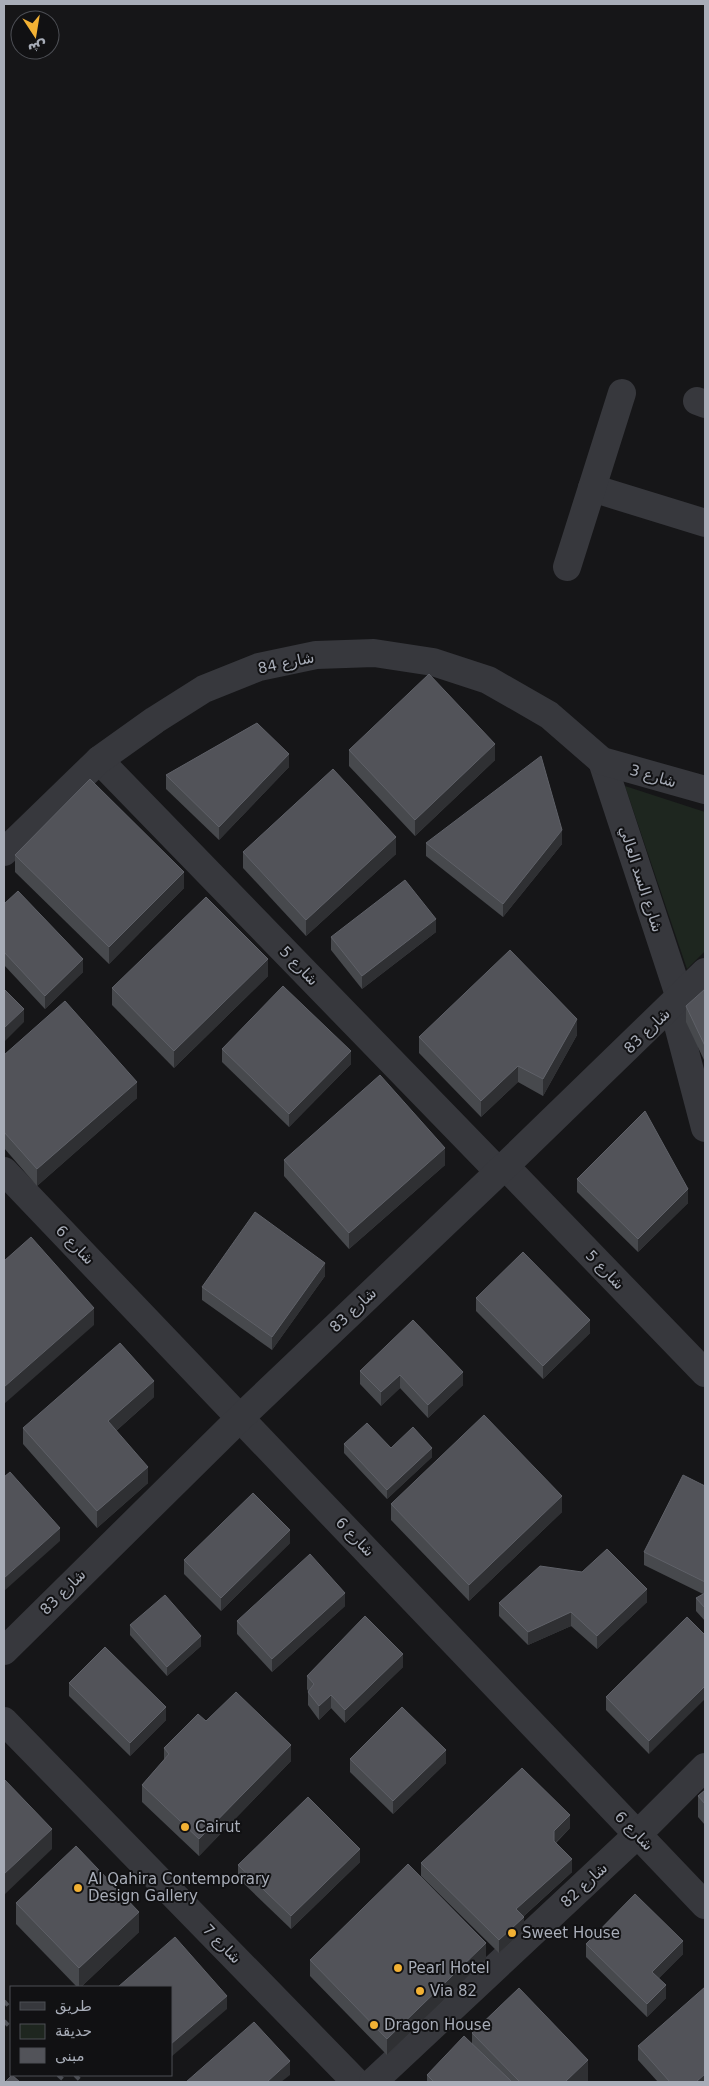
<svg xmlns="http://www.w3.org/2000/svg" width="709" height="2086" font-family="'DejaVu Sans','Noto Naskh Arabic',sans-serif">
<rect width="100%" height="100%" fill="#161618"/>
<!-- green -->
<path fill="#1e261f" d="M625 786 705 812V951L687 969Z"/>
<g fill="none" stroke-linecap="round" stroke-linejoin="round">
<!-- minor -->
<g stroke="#37383d" stroke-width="28">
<path d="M697 401 705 404"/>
<path d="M592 488 705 523"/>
<path d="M567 567 622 393"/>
<path d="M99 760 499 1172"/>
<path d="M602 761 680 998"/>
<path d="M4 852 99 760 155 720 204 689 259 667 316 655 374 653 433 662 488 680 549 715 602 761 705 790"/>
<path d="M673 1006 705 1128"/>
<path d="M505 1166 705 1373"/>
<path d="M4 1171 705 1905"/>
<path d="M4 1651 241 1417 505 1166 705 972"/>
<path d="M4 1721 356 2082"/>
<path d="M373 2082 638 1834 705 1767"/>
</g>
<!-- rail -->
<g stroke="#4a4c52" stroke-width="4" stroke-dasharray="6 5" stroke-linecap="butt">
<path d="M4 2001 11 2009"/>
<path d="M4 2021 11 2028"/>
<path d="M58 2075 66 2082"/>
<path d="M75 2075 82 2082"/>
</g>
</g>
<!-- wall -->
<g fill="#47494d">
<path d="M349 750 495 760 415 836 349 766Z"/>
<path d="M289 767 219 840 166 789V775Z"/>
<path d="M426 843 562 844 503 917 426 856Z"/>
<path d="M243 852 396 854 306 936 243 868Z"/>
<path d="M15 855 184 888 109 964 15 872Z"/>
<path d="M4 904 83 972 45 1009 4 965Z"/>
<path d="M436 932 362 989 331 950V937Z"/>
<path d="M268 976 174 1068 112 1005V988Z"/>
<path d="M705 989V1062L686 1022V1006Z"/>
<path d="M577 1035 543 1096 518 1082 481 1117 419 1053V1037Z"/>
<path d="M222 1049 351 1064 289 1127 222 1062Z"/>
<path d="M4 1055 137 1098 37 1186 4 1148Z"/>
<path d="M284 1160 445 1165 349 1249 284 1176Z"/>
<path d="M577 1179 688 1203 638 1252 577 1192Z"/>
<path d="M325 1276 272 1350 202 1300V1287Z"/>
<path d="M476 1298 590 1333 543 1379 476 1311Z"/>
<path d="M360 1371 463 1372V1385L428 1418 400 1388 381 1406 360 1384Z"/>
<path d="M154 1397 116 1431 148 1483 97 1528 23 1444V1428Z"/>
<path d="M344 1444 391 1448 432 1457 387 1499 344 1453Z"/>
<path d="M705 1486V1621L696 1611V1598L703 1594 644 1565V1552Z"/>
<path d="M391 1504 562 1512 469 1601 391 1520Z"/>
<path d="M290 1543 221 1611 184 1574V1560Z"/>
<path d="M647 1602 597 1649 571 1626 528 1645 499 1616V1603Z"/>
<path d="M345 1606 272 1672 237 1634V1621Z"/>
<path d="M687 1617 649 1754 606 1710V1697Z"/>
<path d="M130 1625 201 1646 167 1676 130 1635Z"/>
<path d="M403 1667 345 1723 331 1708 319 1720 308 1705V1691L307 1689V1676Z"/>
<path d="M69 1683 166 1720 130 1756 69 1696Z"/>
<path d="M164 1748 291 1761 199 1856 142 1802V1785L164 1760Z"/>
<path d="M350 1759 446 1763 393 1814 350 1772Z"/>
<path d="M705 1790V1825L698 1817V1796Z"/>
<path d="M570 1828 556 1843 572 1872 524 1916V1930L499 1953 421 1876V1863Z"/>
<path d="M360 1862 291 1929 238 1878V1865Z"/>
<path d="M16 1903 139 1932 81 1987H77L16 1924Z"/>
<path d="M586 1944 683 1954 659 1978 666 1998 647 2017 586 1957Z"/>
<path d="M486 1959 387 2055 310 1976V1960Z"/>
<path d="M472 2033 588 2081 587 2082H427V2075L472 2044Z"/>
<path d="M638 2046 705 2082H658L638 2060Z"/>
</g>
<!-- shaded-wall -->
<g fill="#2f3033">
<path d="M495 744V760L415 836V820Z"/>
<path d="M289 754V767L219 840V827Z"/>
<path d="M562 830V844L503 917V904Z"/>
<path d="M396 837V854L306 936V920Z"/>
<path d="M184 872V888L109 964V947Z"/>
<path d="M436 919V932L362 989V976Z"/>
<path d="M83 959V972L45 1009V996Z"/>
<path d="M268 959V976L174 1068V1051Z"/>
<path d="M24 1009V1022L4 1042V1028Z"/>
<path d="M577 1019V1035L543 1096V1079Z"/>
<path d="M351 1051V1064L289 1127V1114Z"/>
<path d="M518 1066V1082L481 1117V1101Z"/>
<path d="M137 1082V1098L37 1186V1169Z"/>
<path d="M445 1148V1165L349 1249V1233Z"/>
<path d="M688 1189V1203L638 1252V1239Z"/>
<path d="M325 1263V1276L272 1350V1337Z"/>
<path d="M94 1308V1325L4 1404V1387Z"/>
<path d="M590 1320V1333L543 1379V1366Z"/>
<path d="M463 1372V1385L428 1418V1405Z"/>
<path d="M400 1375V1388L381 1406V1392Z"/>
<path d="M154 1381V1397L108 1438V1421Z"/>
<path d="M432 1448V1457L387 1499V1490Z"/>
<path d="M148 1467V1483L97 1528V1511Z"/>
<path d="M562 1496V1512L469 1601V1585Z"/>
<path d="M60 1528V1541L4 1591V1578Z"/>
<path d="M290 1530V1543L221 1611V1598Z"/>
<path d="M647 1589V1602L597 1649V1636Z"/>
<path d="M345 1593V1606L272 1672V1659Z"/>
<path d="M571 1612V1626L528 1645V1632Z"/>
<path d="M201 1636V1646L167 1676V1667Z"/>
<path d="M403 1654V1667L345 1723V1710Z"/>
<path d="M705 1686V1699L649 1754V1741Z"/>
<path d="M331 1695V1708L319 1720V1706Z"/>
<path d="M166 1707V1720L130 1756V1743Z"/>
<path d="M291 1745V1761L199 1856V1839Z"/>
<path d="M446 1750V1763L393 1814V1801Z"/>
<path d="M570 1815V1828L554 1844V1831Z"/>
<path d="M52 1829V1849L4 1895V1874Z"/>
<path d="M360 1849V1862L291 1929V1916Z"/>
<path d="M572 1859V1872L516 1923V1909Z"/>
<path d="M139 1912V1932L81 1987H79V1968Z"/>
<path d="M524 1917V1930L499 1953V1940Z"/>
<path d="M683 1941V1954L652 1985V1972Z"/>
<path d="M486 1943V1959L387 2055V2039Z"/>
<path d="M666 1985V1998L647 2017V2004Z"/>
<path d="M227 1996V2009L171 2057V2044Z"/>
<path d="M588 2060V2081L587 2082H565Z"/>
<path d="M290 2061V2075L281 2082H267Z"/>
<path d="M705 2074V2082H696Z"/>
</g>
<!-- building -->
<g fill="#525359" stroke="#5f6168">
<path d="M429 674 495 744 415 820 349 750Z"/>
<path d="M257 723 289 754 219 827 166 775Z"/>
<path d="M541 756 562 830 503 904 426 843Z"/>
<path d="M333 769 396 837 306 920 243 852Z"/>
<path d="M90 779 184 872 109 947 15 855Z"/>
<path d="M405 880 436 919 362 976 331 937Z"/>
<path d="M18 891 83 959 45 996 4 952V904Z"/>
<path d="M206 897 268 959 174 1051 112 988Z"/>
<path d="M510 950 577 1019 543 1079 518 1066 481 1101 419 1037Z"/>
<path d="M283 986 351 1051 289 1114 222 1049Z"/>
<path d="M4 989 24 1009 4 1028Z"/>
<path d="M705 989V1046L686 1006Z"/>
<path d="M65 1001 137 1082 37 1169 4 1132V1055Z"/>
<path d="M380 1075 445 1148 349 1233 284 1160Z"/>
<path d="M645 1111 688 1189 638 1239 577 1179Z"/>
<path d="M255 1212 325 1263 272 1337 202 1287Z"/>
<path d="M31 1237 94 1308 4 1387V1261Z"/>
<path d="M523 1252 590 1320 543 1366 476 1298Z"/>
<path d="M413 1320 463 1372 428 1405 400 1375 381 1392 360 1371Z"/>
<path d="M120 1343 154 1381 108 1421 148 1467 97 1511 23 1428Z"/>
<path d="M484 1415 562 1496 469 1585 391 1504Z"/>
<path d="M367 1423 391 1448 413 1427 432 1448 387 1490 344 1444Z"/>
<path d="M10 1472 60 1528 4 1578V1477Z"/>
<path d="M683 1475 705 1486V1582L644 1552Z"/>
<path d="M253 1493 290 1530 221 1598 184 1560Z"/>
<path d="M607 1549 647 1589 597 1636 571 1612 528 1632 499 1603 540 1566 582 1572Z"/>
<path d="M310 1554 345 1593 272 1659 237 1621Z"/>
<path d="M705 1593V1608L696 1598Z"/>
<path d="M165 1595 201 1636 167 1667 130 1625Z"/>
<path d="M365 1616 403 1654 345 1710 331 1695 319 1706 308 1692 314 1684 307 1676Z"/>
<path d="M687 1617 705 1635V1686L649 1741 606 1697Z"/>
<path d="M105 1647 166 1707 130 1743 69 1683Z"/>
<path d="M236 1692 291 1745 199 1839 142 1785 169 1754 164 1748 198 1714 206 1721Z"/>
<path d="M402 1707 446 1750 393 1801 350 1759Z"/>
<path d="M522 1768 570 1815 554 1831V1841L572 1859 516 1909 524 1917 499 1940 421 1863Z"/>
<path d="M4 1779 52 1829 4 1874Z"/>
<path d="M705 1790V1804L698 1796Z"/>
<path d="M308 1797 360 1849 291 1916 238 1865Z"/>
<path d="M76 1846 139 1912 79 1968 16 1903Z"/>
<path d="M408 1864 486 1943 387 2039 310 1960Z"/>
<path d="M635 1894 683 1941 652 1972 666 1985 647 2004 586 1944Z"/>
<path d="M175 1937 227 1996 171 2044V1987H118Z"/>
<path d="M705 1987V2074L696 2082H670L638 2046Z"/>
<path d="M519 1988 588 2060 565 2082H520L472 2033Z"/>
<path d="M254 2022 290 2061 267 2082H186Z"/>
<path d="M464 2036 512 2082H434L427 2075Z"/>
<path d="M12 2075 20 2082H5Z"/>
</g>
<!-- markers -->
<g fill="#f2b134" stroke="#111113" stroke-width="2">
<circle cx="185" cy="1827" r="5"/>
<circle cx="78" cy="1888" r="5"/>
<circle cx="512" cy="1933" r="5"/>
<circle cx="398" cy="1968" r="5"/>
<circle cx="420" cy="1991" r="5"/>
<circle cx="374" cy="2025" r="5"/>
</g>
<g text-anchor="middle" stroke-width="4" stroke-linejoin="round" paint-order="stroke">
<!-- street labels -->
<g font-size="15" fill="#a8adb8" stroke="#111113">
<text transform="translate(286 663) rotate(-12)" y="5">شارع 84</text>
<text transform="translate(653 776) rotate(16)" y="5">شارع 3</text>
<text transform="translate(641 879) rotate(72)" y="5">شارع السد العالي</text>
<text transform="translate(299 966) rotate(46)" y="5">شارع 5</text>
<text transform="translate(647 1031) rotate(-44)" y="5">شارع 83</text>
<text transform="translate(75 1245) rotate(46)" y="5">شارع 6</text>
<text transform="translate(605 1270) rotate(46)" y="5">شارع 5</text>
<text transform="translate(353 1310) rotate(-43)" y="5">شارع 83</text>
<text transform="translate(355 1537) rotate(46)" y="5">شارع 6</text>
<text transform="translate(63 1592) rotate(-45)" y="5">شارع 83</text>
<text transform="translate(634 1831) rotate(46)" y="5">شارع 6</text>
<text transform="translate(584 1885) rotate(-43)" y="5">شارع 82</text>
<text transform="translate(222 1944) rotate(46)" y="5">شارع 7</text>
</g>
<!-- poi labels -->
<g font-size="15" fill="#a8adb8" stroke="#111113" text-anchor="start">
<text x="195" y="1832">Cairut</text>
<text x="88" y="1884">Al Qahira Contemporary<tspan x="88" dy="17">Design Gallery</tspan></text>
<text x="522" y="1938">Sweet House</text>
<text x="408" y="1973">Pearl Hotel</text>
<text x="430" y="1996">Via 82</text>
<text x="384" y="2030">Dragon House</text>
</g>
</g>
<!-- border -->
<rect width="709" height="2086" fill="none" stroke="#a8adb8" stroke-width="10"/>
<!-- legend -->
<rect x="10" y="1986" width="162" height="90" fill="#111113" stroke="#4d4f55"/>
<rect x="20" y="2002" width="25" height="8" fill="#37383d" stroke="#4d4f55"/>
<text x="55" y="2011" font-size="15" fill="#a8adb8">طريق</text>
<rect x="20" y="2024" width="25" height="15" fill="#1e261f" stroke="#4d4f55"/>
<text x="55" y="2036" font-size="15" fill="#a8adb8">حديقة</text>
<rect x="20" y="2048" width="25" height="15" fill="#525359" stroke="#4d4f55"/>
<text x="55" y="2061" font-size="15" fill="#a8adb8">مبنى</text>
<!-- north arrow -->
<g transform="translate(35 35) rotate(168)"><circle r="24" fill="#111113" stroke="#4d4f55"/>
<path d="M0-4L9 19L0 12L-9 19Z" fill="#f2b134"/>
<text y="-8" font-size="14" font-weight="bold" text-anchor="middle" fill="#a8adb8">ش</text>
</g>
</svg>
